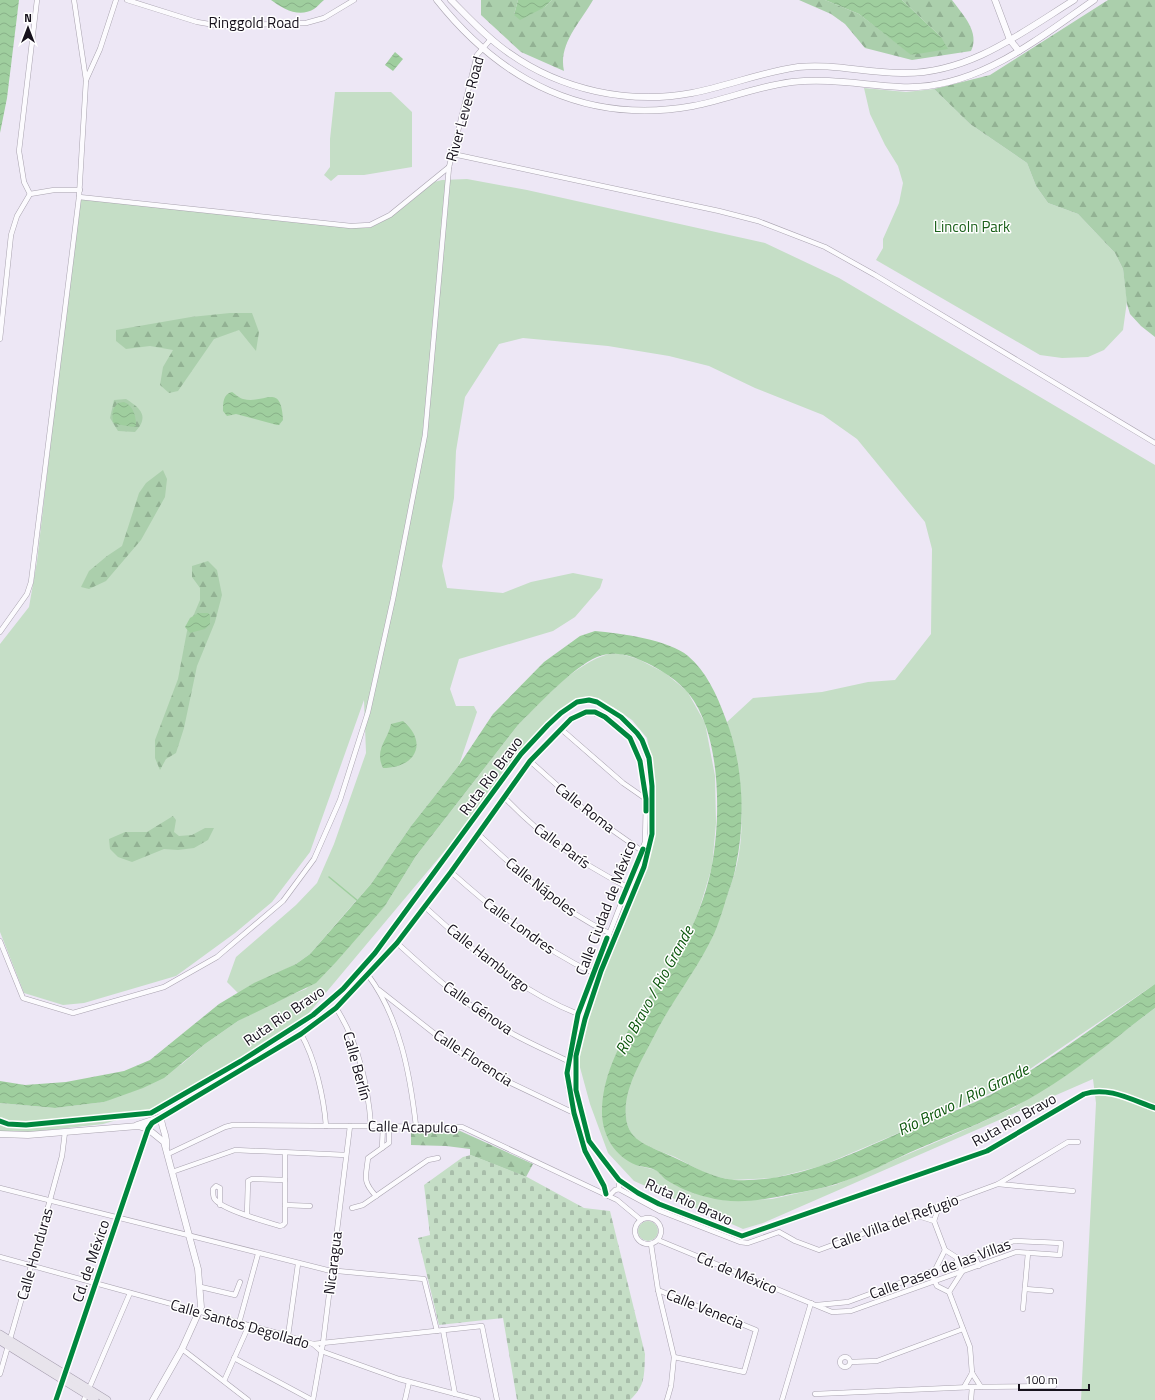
<svg xmlns="http://www.w3.org/2000/svg" width="1155" height="1400" font-family="'Titillium Web',sans-serif">
<defs>
<pattern id="forest-firs" width="22" height="20" patternUnits="userSpaceOnUse"><rect width="22" height="20" fill="#abcfac"/><path d="M5 1l3.5 6h-7zM16 11l3.5 6h-7z" fill="#92b193"/></pattern>
<pattern id="cemetery-stones" width="16" height="16" patternUnits="userSpaceOnUse"><rect width="16" height="16" fill="#c5dec6"/><path d="M2 7V4a2 2 0 0 1 4 0v3zM10 15v-3a2 2 0 0 1 4 0v3z" fill="#a8bdaa"/></pattern>
<pattern id="water-waves" width="16" height="10" patternUnits="userSpaceOnUse"><rect width="16" height="10" fill="#9fce9e"/><path d="M0 5q4-4 8 0t8 0" fill="none" stroke="#88b088"/></pattern>
</defs>
<rect width="100%" height="100%" fill="#ede7f5"/>
<!-- green -->
<g fill="#c5dec6">
<path d="M864 88 906 92 934 89 970 124 1027 163 1036 186 1048 203 1078 214 1115 253 1123 269 1127 301 1123 330 1104 350 1088 357 1062 358 1040 355 876 260 883 248V239L899 203 903 183 898 166 885 145 870 114Z"/>
<path d="M335 92H391L412 112V167L364 175H338L331 181 324 175 330 167V139Z"/>
<path d="M467 179 527 190 765 243 839 278 1155 465V984L1005 1086 976 1100 821 1166 774 1178 731 1180 707 1174 675 1157 644 1145C634 1138 627 1130 626 1118 620 1083 656 1032 673 1002 696 961 724 914 736 868 748 821 739 768 727 722L753 698 822 692 868 682 895 680 931 634 932 549 925 522 857 439 823 415 755 388 709 366 669 356 608 346 523 338 499 344 465 397 456 451 454 498 442 566 447 588 503 593 531 582 573 573 603 579 600 588 575 617 553 631 459 659 450 689 456 706H474L477 712 459 765 411 826 371 884 348 910 310 954 296 964 238 993 227 982 236 957 296 905 317 883 334 844 366 753 364 700 310 852 272 902 235 933 176 976 84 1003 63 1005 24 993 0 932V644L29 607 37 561 79 197 372 227 404 207 434 182 442 180Z"/>
<path d="M609 654H621L638 659 665 673 687 691 705 723 715 776 716 823 712 867 699 910 690 932 641 1011 616 1056 609 1072 604 1095 602 1111 606 1134 639 1166 656 1170 676 1185 693 1192 723 1200 739 1201 772 1199 835 1185 960 1132 1015 1107 1069 1073 1155 1008V1400H1081L1096 1103 1093 1079 763 1223 743 1229 634 1181 608 1153 590 1104 578 1060 589 1007 653 839 654 802 653 770 647 738 632 720 613 707 583 703 561 712 298 1026 148 1111 103 1124 31 1132 0 1131V1103L55 1108 104 1102 182 1064 205 1044 238 1021 278 1000 306 989 385 906 416 856 518 725C542 700 575 663 609 654Z"/>
<circle cx="648" cy="1231" r="10"/>
</g>
<!-- forest -->
<g fill="url(#forest-firs)">
<path d="M481 0H518L514 15 545 7 552 0H593C580 23 558 44 564 71L521 52 481 15Z"/>
<path d="M799 0H825L859 14 912 55 941 37 902 0H952C963 15 980 32 971 51L912 60 865 48 845 24 831 14Z"/>
<path d="M1108 0H1155V337L1141 326 1130 314 1127 304 1123 269 1115 253 1078 214 1048 203 1036 186 1027 163 970 124 934 89 990 75Z"/>
<path d="M230 313H252L259 332 256 351 239 330 214 339 178 391 169 393 160 385 163 367 173 350 150 346 126 349 116 341V330L191 317Z"/>
<path d="M126 399C142 409 149 417 135 432L118 431 110 418 114 400Z"/>
<path d="M163 470 167 479 165 497 141 540 106 581 89 589 81 587 89 571 107 556 122 546 139 493 146 483Z"/>
<path d="M208 561 217 570 222 595 215 622 197 666 184 728 176 753 166 759 160 770 155 758V740L178 679 187 631 200 600V588L192 577V566Z"/>
<path d="M173 816 176 820 174 832 179 836 192 835 205 828H214L208 840 194 848 178 850 164 849 132 862 118 857 110 849 109 839 125 832H147Z"/>
<path d="M411 1130H458L533 1164 526 1177 470 1155V1149L446 1146 411 1145Z"/>
</g>
<!-- cemetery -->
<path fill="url(#cemetery-stones)" d="M471 1155 527 1177 584 1208 610 1211 645 1354C644 1375 646 1385 630 1400H517L503 1318 439 1325 418 1238 430 1235 424 1185 463 1157Z"/>
<!-- water -->
<g fill="url(#water-waves)">
<path d="M0 0H19L7 98 0 133Z"/>
<path d="M271 0H324C320 3 317 7 314 9 299 18 283 9 271 0Z"/>
<path d="M518 0H552L545 7 520 20 514 15Z"/>
<path d="M825 0H902L941 37 948 49 911 55 859 14Z"/>
<path d="M395 52 403 59 393 71 385 65Z"/>
<path d="M232 392C235 394 239 398 243 399 264 405 281 381 283 420L279 425H277L236 414 227 416 223 411C223 403 223 394 232 392Z"/>
<path d="M124 402C134 406 136 417 136 426L133 427 116 424 113 422C112 414 112 409 118 403Z"/>
<path d="M198 613H208L210 615V624L205 629 190 633 185 627 190 618Z"/>
<path d="M595 631C619 633 670 640 688 656 706 671 717 695 725 717 743 761 746 819 736 865 734 879 728 892 724 906 721 915 718 925 714 934 697 970 671 1002 653 1038 641 1062 623 1089 626 1117 628 1143 653 1147 673 1157 693 1166 712 1178 734 1180 789 1183 841 1159 890 1137 928 1120 970 1108 1006 1086 1057 1055 1106 1018 1155 984V1008C1116 1037 1080 1069 1039 1093 1001 1116 960 1131 920 1148 892 1160 865 1175 836 1184 821 1189 806 1191 791 1194 764 1200 735 1205 707 1197 693 1194 677 1187 665 1179 663 1177 658 1171 655 1170 650 1167 642 1167 636 1165 615 1156 603 1137 602 1114 601 1047 661 990 689 933 699 913 708 887 712 865 721 816 721 734 689 694 679 681 661 670 647 663 631 655 614 650 597 657 573 667 536 707 518 725L416 856 385 906 336 962 316 983 238 1021 205 1044 164 1078 143 1088 104 1102 55 1108 0 1103V1081L25 1085 66 1082 124 1071 150 1060 219 1004 254 983 296 964 310 954 371 884 411 826 459 765 493 714 544 662 580 636Z"/>
<path d="M403 721C429 743 415 768 383 768 374 749 388 740 391 724Z"/>
</g>
<g fill="none" stroke-linecap="round" stroke-linejoin="round">
<!-- stream -->
<path stroke="#9fce9e" stroke-width="1.5" d="M329 877 358 901"/>
<defs>
<g id="street">
<path d="M74 0 86 80"/>
<path d="M127 0 197 22 221 26 306 23 324 18 354 0"/>
<path d="M453 154 719 211 758 221 825 247 875 275 1155 443"/>
<path d="M30 194 24 182 19 151 37 0"/>
<path d="M79 197 351 226 370 225 390 215 449 167"/>
<path d="M0 339 11 235 17 216 30 194 54 190H80"/>
<path d="M0 632 27 594 31 582 79 197 86 80 100 49 116 0"/>
<path d="M561 729 623 783 646 799"/>
<path d="M530 761 588 813 642 851"/>
<path d="M504 797C543 838 578 861 627 887"/>
<path d="M478 834C518 871 560 910 609 933"/>
<path d="M451 872C495 911 539 947 593 973"/>
<path d="M425 907C472 950 518 990 578 1014"/>
<path d="M0 941 23 998 73 1013 164 987 217 957 283 901 314 859 340 800 368 712 393 599 425 435 449 167 477 55 491 39"/>
<path d="M397 943C433 976 471 1009 513 1034 531 1044 550 1052 568 1061"/>
<path d="M368 975C400 1018 410 1074 416 1126"/>
<path d="M379 990 449 1045 492 1074 574 1113"/>
<path d="M336 1008C358 1042 368 1086 371 1126"/>
<path d="M301 1034C315 1058 324 1098 326 1126"/>
<path d="M382 1148 383 1126"/>
<path d="M168 1154 225 1127 233 1125 462 1127 617 1200 641 1220"/>
<path d="M172 1172 235 1150 346 1155"/>
<path d="M998 1184 1073 1191"/>
<path d="M0 1188 327 1270 424 1279 437 1331"/>
<path d="M619 1189 660 1211 740 1242 748 1243 779 1232 795 1241 819 1250 998 1184 1068 1142H1078"/>
<path d="M376 1196C362 1181 366 1177 368 1158L389 1143V1126"/>
<path d="M609 1196 615 1190 619 1189V1180"/>
<path d="M220 1205V1188L216 1186 213 1189C213 1192 213 1196 214 1198 219 1209 267 1222 280 1226L283 1225 285 1223V1180"/>
<path d="M285 1205 310 1206"/>
<path d="M352 1208 363 1205 428 1160 438 1158"/>
<path d="M247 1215 248 1181 252 1179 285 1180V1153"/>
<path d="M915 1215 934 1221"/>
<circle cx="648" cy="1231" r="13"/>
<path d="M934 1221 945 1250"/>
<path d="M934 1221 939 1206"/>
<path d="M658 1240 832 1312 851 1311 1016 1252 1060 1255 1061 1243 1014 1241 848 1302 817 1305"/>
<path d="M651 1244 658 1290 674 1357 671 1386 667 1400"/>
<path d="M945 1250 956 1257 962 1272 949 1292 937 1286 932 1276Z"/>
<path d="M974 1255 979 1266"/>
<path d="M0 1257 288 1336 313 1344 321 1351 399 1379 478 1400"/>
<path d="M201 1287 235 1295 240 1282"/>
<path d="M1025 1289 1051 1291"/>
<path d="M658 1290 756 1330 744 1372 674 1357"/>
<path d="M949 1292 970 1347 972 1373"/>
<path d="M1023 1309 1028 1253"/>
<path d="M239 1323 258 1254"/>
<path d="M443 1330 455 1394"/>
<path d="M288 1336 298 1264"/>
<path d="M313 1344 482 1326 497 1400"/>
<path d="M182 1349 248 1400"/>
<circle cx="845" cy="1362" r="5"/>
<path d="M234 1358 312 1400"/>
<path d="M850 1362 877 1361 963 1329"/>
<path d="M972 1373 981 1387"/>
<path d="M0 1374 50 1200 62 1156 65 1132"/>
<path d="M224 1381 249 1325"/>
<path d="M964 1387 972 1373"/>
<path d="M815 1394 972 1387 1054 1386"/>
<path d="M56 1400 150 1125 301 1034 336 1008 397 943 451 872 530 761 571 719 590 712 605 717 630 738 640 761 646 799 645 842 578 1014 568 1061V1086L585 1151 604 1186 606 1194"/>
<path d="M84 1400 130 1293"/>
<path d="M313 1400 323 1343 350 1126"/>
<path d="M405 1400 409 1382"/>
<path d="M782 1400 811 1303"/>
<path d="M971 1400 972 1387"/>
</g>
<g id="secondary">
<path d="M437 0C502 82 587 125 693 106 726 100 758 86 792 82 830 78 862 85 900 87 975 91 1036 40 1094 0"/>
<path d="M451 0C469 18 487 38 509 53 561 90 629 105 692 93 728 86 762 72 798 67 834 63 869 74 905 73 970 73 1021 33 1074 0"/>
<path d="M995 0 1010 40 1019 51"/>
<path d="M137 1125 161 1117C161 1128 168 1136 166 1147"/>
<path d="M0 1134 28 1135 138 1126 148 1129 164 1142 198 1269 201 1307 182 1349 153 1400"/>
</g>
<g id="primary">
<path d="M0 1334 107 1400"/>
<path d="M0 1341 95 1400"/>
</g>
</defs>
<!-- street casing -->
<use href="#street" stroke="#a9a3af" stroke-width="5.5"/>
<!-- secondary casing -->
<use href="#secondary" stroke="#a9a3af" stroke-width="7"/>
<!-- primary casing -->
<use href="#primary" stroke="#a69eaf" stroke-width="8"/>
<!-- street -->
<use href="#street" stroke="#fcfbfe" stroke-width="4.5"/>
<!-- secondary -->
<use href="#secondary" stroke="#fcfbfe" stroke-width="6"/>
<!-- primary -->
<use href="#primary" stroke="#e8e4ec" stroke-width="7"/>
<defs>
<g id="cycleway">
<path d="M621 902 643 849"/>
<path d="M0 1121 8 1124 26 1125 151 1113 241 1061 313 1015 343 989 375 953 521 754 548 725 561 713 577 702 589 700 597 702 621 717 637 733 642 740 649 758 652 786V834L644 867 601 971 585 1019 576 1056V1090L589 1141 619 1180 638 1193 659 1204 742 1236 987 1151 1084 1094C1108 1086 1132 1100 1155 1108"/>
<path d="M606 1194 604 1186 585 1151 574 1113 567 1073 578 1014 607 938"/>
<path d="M56 1400 148 1129 152 1123 301 1034 336 1008 397 943 451 872 530 761 571 719 586 712H595L605 717 630 738 640 761 646 799V811"/>
</g>
</defs>
<!-- cycleway casing -->
<use href="#cycleway" stroke="#fff" stroke-width="8"/>
<!-- cycleway -->
<use href="#cycleway" stroke="#00873e" stroke-width="5"/>
</g>
<g text-anchor="middle" stroke-width="3" stroke-linejoin="round" paint-order="stroke">
<!-- street labels -->
<g font-size="15" fill="#16111c" stroke="#fff">
<text x="254" y="28">Ringgold Road</text>
<text transform="translate(465 109) rotate(-75)" y="5">River Levee Road</text>
<text transform="translate(491 776) rotate(-53)" y="5">Ruta Rio Bravo</text>
<text transform="translate(585 808) rotate(38)" y="5">Calle Roma</text>
<text transform="translate(562 846) rotate(36)" y="5">Calle París</text>
<text transform="translate(541 887) rotate(38)" y="5">Calle Nápoles</text>
<text transform="translate(606 908) rotate(-69)" y="5">Calle Ciudad de México</text>
<text transform="translate(519 926) rotate(36)" y="5">Calle Londres</text>
<text transform="translate(488 958) rotate(38)" y="5">Calle Hamburgo</text>
<text transform="translate(478 1008) rotate(35)" y="5">Calle Génova</text>
<text transform="translate(284 1016) rotate(-34)" y="5">Ruta Rio Bravo</text>
<text transform="translate(473 1058) rotate(33)" y="5">Calle Florencia</text>
<text transform="translate(357 1066) rotate(75)" y="5">Calle Berlín</text>
<text transform="translate(1014 1120) rotate(-29)" y="5">Ruta Rio Bravo</text>
<text transform="translate(413 1127) rotate(1)" y="5">Calle Acapulco</text>
<text transform="translate(689 1202) rotate(24)" y="5">Ruta Rio Bravo</text>
<text transform="translate(895 1222) rotate(-20)" y="5">Calle Villa del Refugio</text>
<text transform="translate(35 1254) rotate(-74)" y="5">Calle Honduras</text>
<text transform="translate(91 1261) rotate(-71)" y="5">Cd. de México</text>
<text transform="translate(333 1263) rotate(-83)" y="5">Nicaragua</text>
<text transform="translate(940 1269) rotate(-20)" y="5">Calle Paseo de las Villas</text>
<text transform="translate(737 1273) rotate(23)" y="5">Cd. de México</text>
<text transform="translate(705 1309) rotate(22)" y="5">Calle Venecia</text>
<text transform="translate(240 1324) rotate(16)" y="5">Calle Santos Degollado</text>
</g>
<!-- park labels -->
<g font-size="15" fill="#195f18" stroke="#fff">
<text x="972" y="232">Lincoln Park</text>
</g>
<!-- water labels -->
<g font-size="16" font-style="italic" fill="#0d570d" stroke="#fff">
<text transform="translate(654 990) rotate(-61)" y="6">Río Bravo / Rio Grande</text>
<text transform="translate(963 1099) rotate(-26)" y="6">Río Bravo / Rio Grande</text>
</g>
</g>
<!-- north arrow -->
<g transform="translate(28 28)" stroke="#ffffff" stroke-width="3" paint-order="stroke">
<path d="M0-3L7 15L0 10L-7 15Z" fill="#16111c"/>
<text y="-6" font-size="11" font-weight="bold" text-anchor="middle" fill="#16111c">N</text>
</g>
<!-- scale -->
<path d="M1019 1384v6h70v-6" fill="none" stroke="#16111c" stroke-width="2"/>
<text x="1025" y="1384" font-size="12" fill="#16111c" stroke="#ffffff" stroke-width="3" paint-order="stroke">100 m</text>
</svg>
